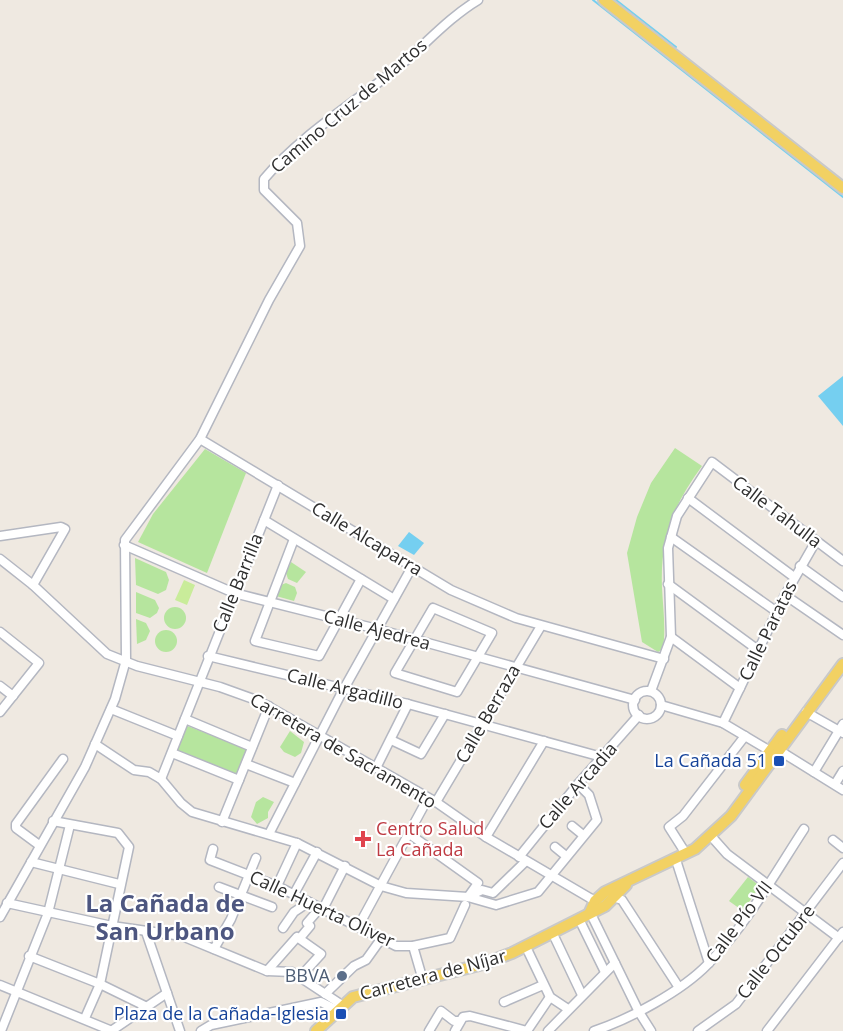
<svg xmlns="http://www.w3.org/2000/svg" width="843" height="1031" font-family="'Open Sans',sans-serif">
<rect width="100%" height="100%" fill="#efe9e1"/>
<!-- green -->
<g fill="#b6e59e">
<path d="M675 448 702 466C673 505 660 539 662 588 663 608 666 628 663 649L658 652 642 642 627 553 637 517 651 483Z"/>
<path d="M205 449 246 473 207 573 138 542 153 514Z"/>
<path d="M135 558 166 572 169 580 166 590 158 594 136 585Z"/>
<path d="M291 562 306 572 297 583 288 579 286 573Z"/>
<path d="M286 583 295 587 297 593 294 601 276 596 281 585Z"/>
<path d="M136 592 155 600 159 608 157 613 150 618 136 613Z"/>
<circle cx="175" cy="618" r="11"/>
<path d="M136 619 146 623 150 631 146 640 137 644Z"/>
<circle cx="166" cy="641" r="11"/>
<path d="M185 725 247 749 236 775 176 752Z"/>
<path d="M290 731 304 742 301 753 295 757 284 752 280 747Z"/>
<path d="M263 797 274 802 268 812V818L257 824 251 817 256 802Z"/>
<path d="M748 877 760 886 743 911 729 901Z"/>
</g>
<!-- pitch -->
<path fill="#c9ec9a" d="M184 580 195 585 187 605 175 600Z"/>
<!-- water -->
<g fill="#75cff0">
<path d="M843 376V426L818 396Z"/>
<path d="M409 532 424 543 414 555 398 546Z"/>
</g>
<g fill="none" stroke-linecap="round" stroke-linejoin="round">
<!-- stream -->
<g stroke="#75cff0" stroke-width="2">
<path d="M593 0 843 197"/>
<path d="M616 0 676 47"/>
</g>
<defs>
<g id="minor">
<path d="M200 439 451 590 516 618 664 659"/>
<path d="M688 498 794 577"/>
<path d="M264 520 394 599"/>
<path d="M0 536 61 527 65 529 33 585"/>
<path d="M671 537 777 612"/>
<path d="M294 539 255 641 319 656 361 579"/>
<path d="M124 545 234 593 377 629 635 700"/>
<path d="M0 559 33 585 107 654 137 666 220 687 259 701 436 802 486 837 595 901"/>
<path d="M800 566 843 597"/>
<path d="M668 584 758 650"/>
<path d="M785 595 843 635"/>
<path d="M433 608 492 633 457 692 395 673Z"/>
<path d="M0 632 39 663 0 712"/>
<path d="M671 637 740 688"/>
<path d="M208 656 408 704 602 757"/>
<path d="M0 686 13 696"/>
<path d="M651 691 671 637 668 548 677 516 712 462 843 561"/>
<circle cx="647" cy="705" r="14"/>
<path d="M661 705 723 723 770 751"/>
<path d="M111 709 178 736"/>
<path d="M806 712 843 733"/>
<path d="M185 719 252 747"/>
<path d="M723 723 785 595 816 541"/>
<path d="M391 740 421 754 445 714"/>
<path d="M95 744 134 770 149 772 161 779 181 803 192 812 297 843 381 886 406 893 468 897 496 905 538 892 597 820 589 795 578 784"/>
<path d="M780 751 843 790"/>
<path d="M172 753 239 780"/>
<path d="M246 764 295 783"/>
<path d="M376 768 408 704"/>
<path d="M814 772 843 724"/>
<path d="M161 779 278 485"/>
<path d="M835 784 843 771"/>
<path d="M436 802 541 626"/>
<path d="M53 821 118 833 129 847 100 984 85 1018"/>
<path d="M222 822 269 706"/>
<path d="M572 826 583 835"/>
<path d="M408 833 478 883 468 897"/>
<path d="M269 834 341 694 412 567"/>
<path d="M711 836 727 854 839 938"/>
<path d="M486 837 544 741"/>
<path d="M833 840 843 848"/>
<path d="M39 845 16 828V824L63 759"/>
<path d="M555 847 566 856"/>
<path d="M213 849 210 860 277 886 396 946H413L450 938 465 905"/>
<path d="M683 849 669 827 683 816 745 736"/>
<path d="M519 857 578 784 639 715"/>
<path d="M676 860 709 963"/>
<path d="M31 862 119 884"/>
<path d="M277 886 297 843"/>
<path d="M219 887 272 907"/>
<path d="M294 894 317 852"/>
<path d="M471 895 482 890 493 893 526 861"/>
<path d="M616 898 622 900 678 986"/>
<path d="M7 903 112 926 182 936 267 971 292 972 342 1005"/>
<path d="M323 909 345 866"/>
<path d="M590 912 639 1012 651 1031"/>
<path d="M0 917 85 767 115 699 126 660 125 540 200 439 269 300 300 246 297 223 264 190V179C301 135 353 104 397 68 424 46 448 18 478 0"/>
<path d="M579 919 605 972"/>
<path d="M358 927 428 798"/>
<path d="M283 928 294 912 309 902"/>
<path d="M146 932 180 1031"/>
<path d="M553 934 582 995"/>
<path d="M300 938 310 926 307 923 320 908"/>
<path d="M413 946 422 977"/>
<path d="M526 947 550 997 568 1009"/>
<path d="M214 949 231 919 256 858"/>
<path d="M29 956 100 984 145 1006"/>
<path d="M267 971 297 937 321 954 300 977"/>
<path d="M0 985 112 1031"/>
<path d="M325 994 354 966 366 960 381 939"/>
<path d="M504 1002 543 985"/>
<path d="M1 1031 48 913 70 825"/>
<path d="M111 1031 167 993"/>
<path d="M201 1031 211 1025 321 1002 337 1010"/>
<path d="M429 1031 441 1011 454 1021H459"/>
<path d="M455 1031 463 1017 470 1016 527 1031"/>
<path d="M527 1031 550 997"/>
<path d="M548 1031 615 963"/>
<path d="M594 1031C630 1019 682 991 708 964 747 924 774 875 804 829"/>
<path d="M698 1031 736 1004 843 863"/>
<path d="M767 1031 843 932"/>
</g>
<g id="major">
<path d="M604 0 843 188"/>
<path d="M745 785 782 735"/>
<path d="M590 912 595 901 605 892 695 849 731 816 843 664"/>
<path d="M316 1031 353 997 483 964 512 953 605 906 626 885"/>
</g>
</defs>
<!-- minor casing -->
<use href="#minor" stroke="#b4b7c1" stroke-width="11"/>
<!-- major casing -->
<use href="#major" stroke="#c9c9c9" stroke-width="14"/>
<!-- minor -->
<use href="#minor" stroke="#fff" stroke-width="8"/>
<!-- major -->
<use href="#major" stroke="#f2d163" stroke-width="10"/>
</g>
<!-- markers -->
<g fill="#1a4fb4" stroke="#fff" stroke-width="2">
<rect x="773" y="755" width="12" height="12" rx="3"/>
<rect x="335" y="1008" width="12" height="12" rx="3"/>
</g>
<path fill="#e0444e" stroke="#fff" stroke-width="2" d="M360 830h6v6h6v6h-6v6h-6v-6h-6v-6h6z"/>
<circle fill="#5c6f8a" stroke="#fff" stroke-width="2" cx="342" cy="976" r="6"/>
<g text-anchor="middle" stroke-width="4.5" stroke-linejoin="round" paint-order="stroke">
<!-- street labels -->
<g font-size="18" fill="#2e2e2e" stroke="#fff">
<text transform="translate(349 106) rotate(-40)" y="6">Camino Cruz de Martos</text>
<text transform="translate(777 512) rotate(37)" y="6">Calle Tahulla</text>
<text transform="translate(367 539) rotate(31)" y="6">Calle Alcaparra</text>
<text transform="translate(238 583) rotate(-68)" y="6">Calle Barrilla</text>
<text transform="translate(377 630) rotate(15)" y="6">Calle Ajedrea</text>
<text transform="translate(768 631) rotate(-64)" y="6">Calle Paratas</text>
<text transform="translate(345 689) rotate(14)" y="6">Calle Argadillo</text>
<text transform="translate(488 714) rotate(-60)" y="6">Calle Berraza</text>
<text transform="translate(343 751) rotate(30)" y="6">Carretera de Sacramento</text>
<text transform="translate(578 786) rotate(-49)" y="6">Calle Arcadia</text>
<text transform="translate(322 909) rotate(25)" y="6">Calle Huerta Oliver</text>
<text transform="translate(739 922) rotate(-53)" y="6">Calle Pío VII</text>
<text transform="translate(776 952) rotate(-52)" y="6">Calle Octubre</text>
<text transform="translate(433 975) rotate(-15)" y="6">Carretera de Níjar</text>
</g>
<!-- transit labels -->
<g font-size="18" fill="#164399" stroke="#fff" text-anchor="end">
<text x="767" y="767">La Cañada 51</text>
<text x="329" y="1020">Plaza de la Cañada-Iglesia</text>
</g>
<!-- health labels -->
<g font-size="18" fill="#be3a42" stroke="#fff" text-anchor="start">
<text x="376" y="835">Centro Salud<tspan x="376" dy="21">La Cañada</tspan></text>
</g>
<!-- service labels -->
<g font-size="18" fill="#4e5e75" stroke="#fff" text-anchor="end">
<text x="330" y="982">BBVA</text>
</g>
<!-- district labels -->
<g font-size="24" font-weight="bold" fill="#4d5680" stroke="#fff">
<text x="165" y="912">La Cañada de<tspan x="165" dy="28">San Urbano</tspan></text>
</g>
</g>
</svg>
